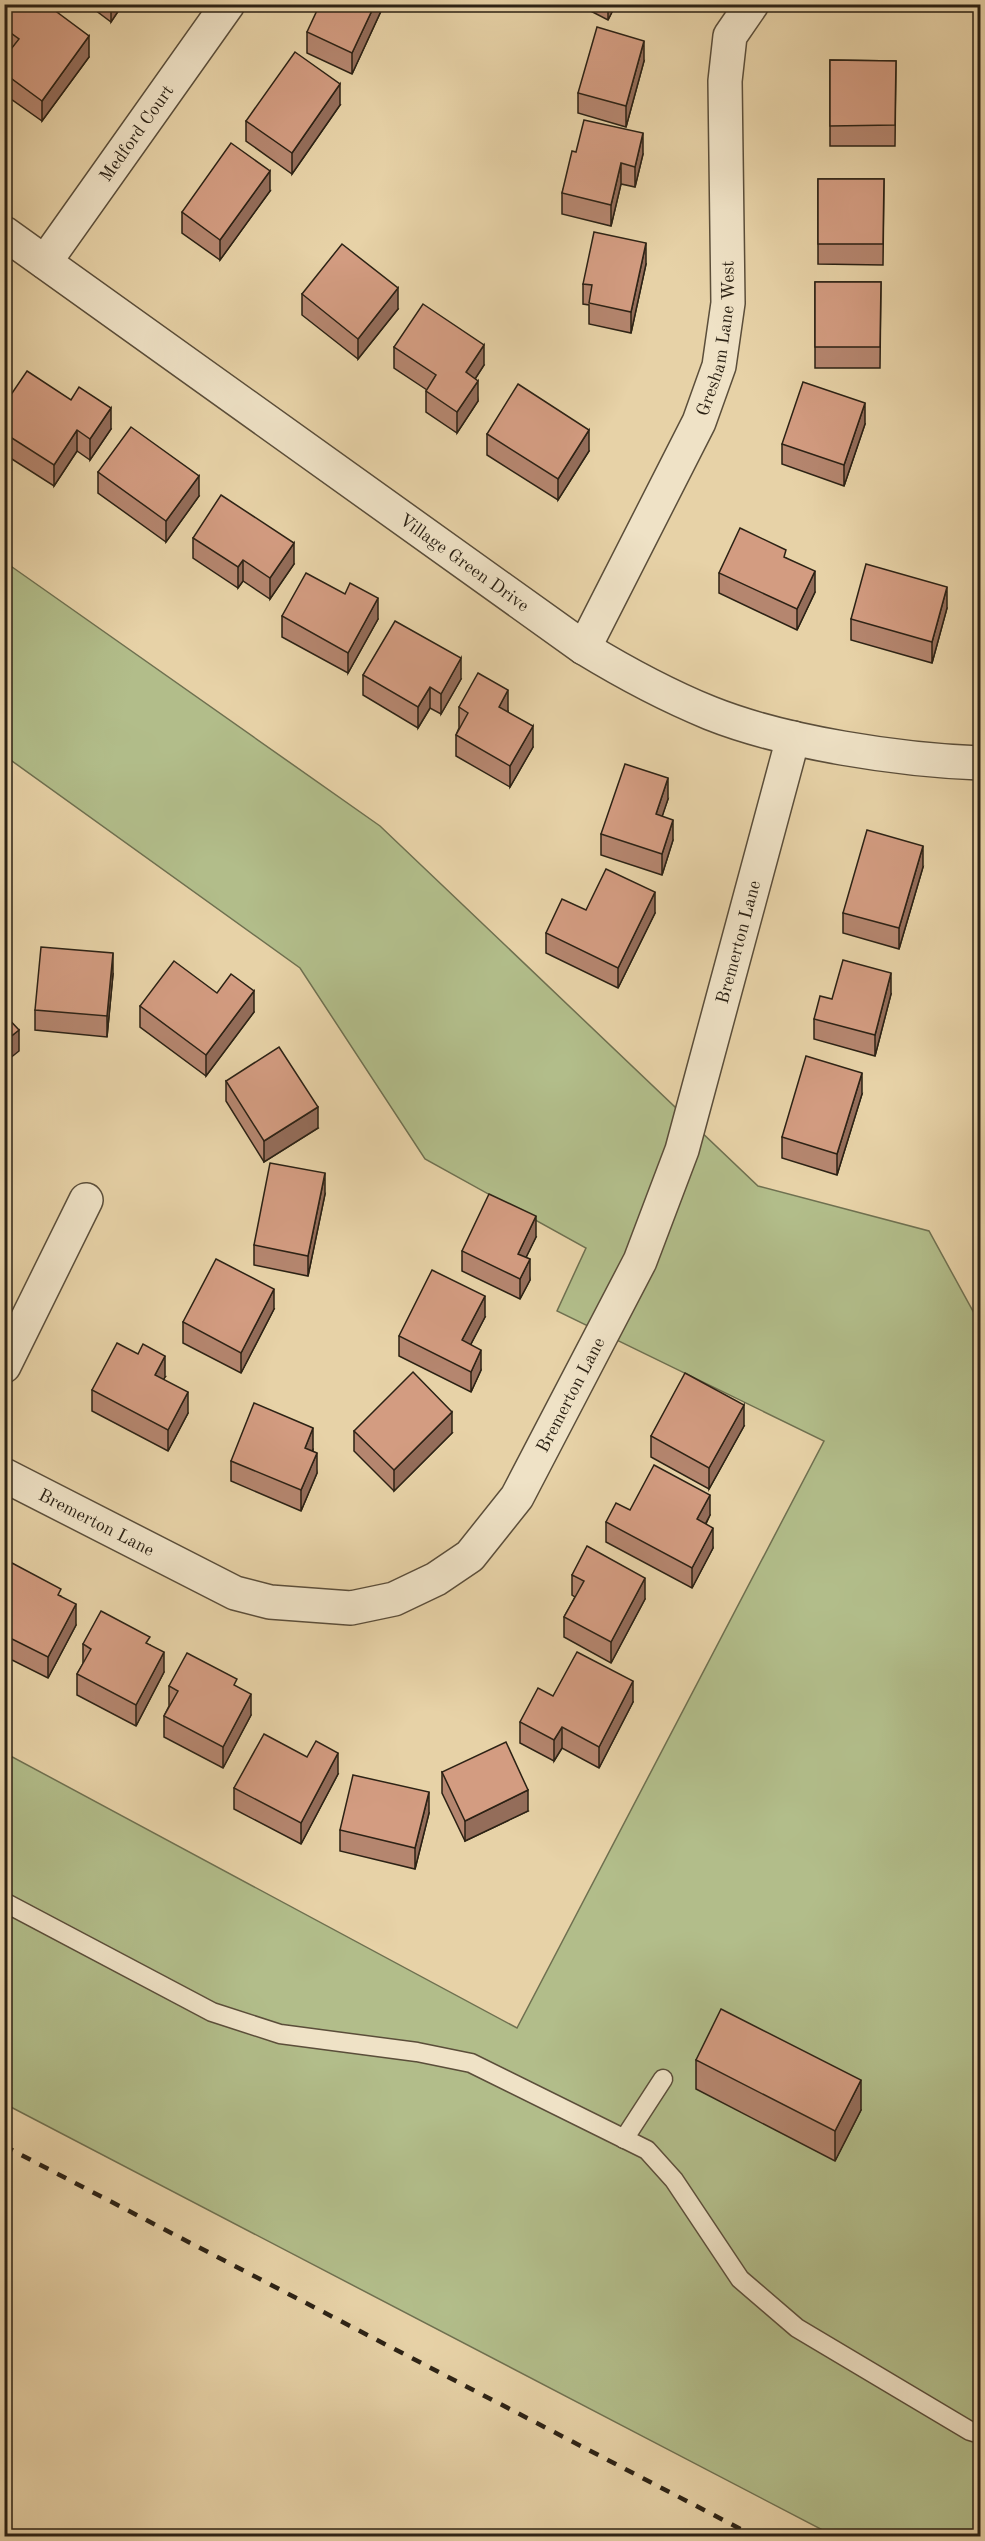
<svg xmlns="http://www.w3.org/2000/svg" width="985" height="2541" font-family="'Old Standard TT',serif">
<rect width="100%" height="100%" fill="#e7d2a7"/>
<filter id="stains"><feTurbulence type="fractalNoise" baseFrequency=".00333" numOctaves="4"/><feColorMatrix values="0 0 0 0 .2 0 0 0 0 .09 0 0 0 0 .02 0 0 0 .5 -.17"/></filter>
<radialGradient id="worn" r=".72"><stop offset=".6" stop-color="#630" stop-opacity="0"/><stop offset="1" stop-color="#630" stop-opacity=".3"/></radialGradient>
<!-- green -->
<path fill="#b2bd8a" stroke="#6f7050" stroke-width="1.5" d="M5 562 380 826 758 1186 929 1231 980 1324V2536H834L5 2104V1753L517 2028 824 1441 557 1311 586 1248 425 1159 300 968 5 756Z"/>
<g fill="none" stroke-linecap="round" stroke-linejoin="round">
<defs>
<g id="service">
<path d="M4 1902 212 2012 280 2034 417 2052 471 2063 647 2150 674 2180 740 2279 797 2328 970 2431 980 2434"/>
<path d="M624 2139 663 2079"/>
</g>
<g id="minor">
<path id="s1" d="M4 233 584 648C625 673 666 695 710 713 785 743 900 760 980 763"/>
<path id="s2" d="M45 262 228 4"/>
<path id="s3" d="M584 648 699 422 719 366 728 303 725 81 730 36 752 4"/>
<path d="M4 1366 86 1200"/>
<path id="s4" d="M4 1475 235 1593 270 1602 351 1608 394 1599 436 1579 470 1556 517 1497 640 1261 682 1150 793 738"/>
</g>
</defs>
<!-- service casing -->
<use href="#service" stroke="#5b4e3a" stroke-width="21"/>
<!-- minor casing -->
<use href="#minor" stroke="#5b4e3a" stroke-width="36"/>
<!-- service -->
<use href="#service" stroke="#efe2c6" stroke-width="18"/>
<!-- minor -->
<use href="#minor" stroke="#efe2c6" stroke-width="33"/>
<!-- rail -->
<path stroke="#2c2215" stroke-width="4.5" stroke-dasharray="10 10" stroke-linecap="butt" d="M4 2146 754 2536"/>
</g>
<!-- wall -->
<g fill="#b5866f" stroke="#2c2215" stroke-width="1.5">
<path d="M87 4H123L111 22Z"/>
<path d="M381 4V11L352 74 307 53V32Z"/>
<path d="M577 4H616L608 20Z"/>
<path d="M4 15 89 57 42 121 4 94V73L9 52 4 49Z"/>
<path d="M830 60 896 61 895 146H830Z"/>
<path d="M644 61 626 127 578 113V93Z"/>
<path d="M340 105 292 174 246 141V121Z"/>
<path d="M576 152 643 154 635 187 621 184 611 226 562 214V193Z"/>
<path d="M818 179H884L883 265 818 264Z"/>
<path d="M270 191 220 260 182 233V212Z"/>
<path d="M646 264 631 333 589 324V305L583 304V284Z"/>
<path d="M815 282H881L880 368H815Z"/>
<path d="M302 294 398 309 358 359 302 315Z"/>
<path d="M394 347 484 365 475 379 478 401 457 433 426 412V391L427 390 394 368Z"/>
<path d="M4 405 111 429 90 460 77 451 54 486 4 454Z"/>
<path d="M865 424 844 486 782 464V444Z"/>
<path d="M487 434 589 451 558 500 487 455Z"/>
<path d="M98 472 199 496 166 542 98 493Z"/>
<path d="M193 538 294 564 270 599 243 581 238 588 193 558Z"/>
<path d="M786 558 815 592 797 630 719 593V573Z"/>
<path d="M345 594 378 619 348 673 282 637V616Z"/>
<path d="M947 608 932 663 851 640V619Z"/>
<path d="M363 675 461 679 441 714 430 708 418 728 363 695Z"/>
<path d="M459 707 508 711V712L533 747 510 787 456 756V735L459 728Z"/>
<path d="M668 799 662 816 673 840 662 875 601 855V834Z"/>
<path d="M923 867 899 949 843 933V913Z"/>
<path d="M586 910 655 913 618 988 546 953V933Z"/>
<path d="M113 974 107 1037 35 1030V1010Z"/>
<path d="M217 993 254 1012 206 1076 140 1027V1006Z"/>
<path d="M891 994 875 1056 814 1039V1019Z"/>
<path d="M226 1081 318 1128 264 1162 226 1101Z"/>
<path d="M862 1094 837 1175 782 1158V1137Z"/>
<path d="M325 1194 308 1276 254 1265V1245Z"/>
<path d="M536 1237 526 1257 530 1280 520 1299 462 1271V1251Z"/>
<path d="M274 1309 241 1373 183 1343V1322Z"/>
<path d="M485 1317 471 1344 481 1370 471 1392 399 1356V1336Z"/>
<path d="M165 1377 163 1379 188 1413 168 1451 92 1411V1390Z"/>
<path d="M744 1426 709 1489 651 1457V1436Z"/>
<path d="M354 1431 452 1433 394 1491 354 1451Z"/>
<path d="M313 1449V1451L317 1473 301 1511 231 1481V1461Z"/>
<path d="M630 1510 710 1515 706 1524 713 1548 692 1588 606 1542V1522Z"/>
<path d="M572 1575 645 1599 611 1663 564 1637V1617L575 1597 572 1595Z"/>
<path d="M4 1577 61 1596 76 1625 48 1678 4 1656Z"/>
<path d="M83 1644 150 1645 164 1672 136 1726 77 1695V1674L83 1664Z"/>
<path d="M169 1686 237 1687 251 1715 223 1768 164 1737V1716L169 1706Z"/>
<path d="M553 1696 633 1702 599 1768 562 1748 554 1761 520 1743V1722Z"/>
<path d="M442 1772 528 1811 465 1841 442 1793Z"/>
<path d="M338 1774 301 1844 234 1809V1788Z"/>
<path d="M429 1813 415 1869 340 1851V1830Z"/>
<path d="M696 2060 861 2110 835 2161 696 2089Z"/>
</g>
<!-- shaded-wall -->
<g fill="#946d5a" stroke="#2c2215" stroke-width="1.5">
<path d="M111 4H123L111 22Z"/>
<path d="M375 4H381V11L352 74V53Z"/>
<path d="M608 4H616L608 20Z"/>
<path d="M89 36V57L42 121V101Z"/>
<path d="M644 41V61L626 127V106Z"/>
<path d="M340 84V105L292 174V153Z"/>
<path d="M643 133V154L635 187V167Z"/>
<path d="M621 163V184L611 226V205Z"/>
<path d="M270 171V191L220 260V240Z"/>
<path d="M646 243V264L631 333V312Z"/>
<path d="M398 288V309L358 359V339Z"/>
<path d="M10 340V360L4 369V348Z"/>
<path d="M484 345V365L466 393V372Z"/>
<path d="M478 381V401L457 433V412Z"/>
<path d="M865 403V424L844 486V465Z"/>
<path d="M111 408V429L90 460V439Z"/>
<path d="M77 430V451L54 486V465Z"/>
<path d="M589 430V451L558 500V479Z"/>
<path d="M199 476V496L166 542V521Z"/>
<path d="M294 543V564L270 599V578Z"/>
<path d="M243 560V581L238 588V567Z"/>
<path d="M815 571V592L797 630V609Z"/>
<path d="M947 587V608L932 663V642Z"/>
<path d="M378 598V619L348 673V653Z"/>
<path d="M461 658V679L441 714V694Z"/>
<path d="M430 687V708L418 728V707Z"/>
<path d="M508 690V711L499 727V707Z"/>
<path d="M533 726V747L510 787V766Z"/>
<path d="M668 778V799L656 835V814Z"/>
<path d="M673 820V840L662 875V854Z"/>
<path d="M923 846V867L899 949V928Z"/>
<path d="M655 892V913L618 988V968Z"/>
<path d="M113 953V974L107 1037V1016Z"/>
<path d="M891 973V994L875 1056V1035Z"/>
<path d="M254 991V1012L206 1076V1055Z"/>
<path d="M19 1030V1051L4 1063V1042Z"/>
<path d="M862 1073V1094L837 1175V1154Z"/>
<path d="M318 1107V1128L264 1162V1141Z"/>
<path d="M325 1173V1194L308 1276V1256Z"/>
<path d="M536 1216V1237L518 1274V1254Z"/>
<path d="M530 1259V1280L520 1299V1279Z"/>
<path d="M274 1289V1309L241 1373V1353Z"/>
<path d="M485 1296V1317L462 1361V1340Z"/>
<path d="M481 1350V1370L471 1392V1372Z"/>
<path d="M165 1356V1377L155 1395V1375Z"/>
<path d="M188 1392V1413L168 1451V1430Z"/>
<path d="M744 1405V1426L709 1489V1468Z"/>
<path d="M452 1412V1433L394 1491V1470Z"/>
<path d="M313 1428V1449L305 1469V1448Z"/>
<path d="M317 1453V1473L301 1511V1490Z"/>
<path d="M710 1495V1515L697 1540V1519Z"/>
<path d="M713 1528V1548L692 1588V1568Z"/>
<path d="M645 1578V1599L611 1663V1642Z"/>
<path d="M76 1604V1625L48 1678V1657Z"/>
<path d="M164 1652V1672L136 1726V1705Z"/>
<path d="M633 1681V1702L599 1768V1747Z"/>
<path d="M251 1694V1715L223 1768V1747Z"/>
<path d="M562 1727V1748L554 1761V1740Z"/>
<path d="M338 1753V1774L301 1844V1823Z"/>
<path d="M528 1790V1811L465 1841V1821Z"/>
<path d="M429 1792V1813L415 1869V1848Z"/>
<path d="M861 2080V2110L835 2161V2131Z"/>
</g>
<!-- building -->
<g fill="#d39c81" stroke="#2c2215" stroke-width="1.5">
<path d="M12 4H46L89 36 42 101 4 73V58L19 39 4 28V15Z"/>
<path d="M320 4H375L352 53 307 32Z"/>
<path d="M597 27 644 41 626 106 578 93Z"/>
<path d="M295 52 340 84 292 153 246 121Z"/>
<path d="M830 60 896 61 895 125 830 126Z"/>
<path d="M584 120 643 133 635 167 621 163 611 205 562 193 572 151 576 152Z"/>
<path d="M231 143 270 171 220 240 182 212Z"/>
<path d="M818 179H884L883 244H818Z"/>
<path d="M594 232 646 243 631 312 589 303 592 285 583 284Z"/>
<path d="M342 244 398 288 358 339 302 294Z"/>
<path d="M815 282H881L880 347H815Z"/>
<path d="M423 304 484 345 466 372 478 381 457 412 426 391 436 375 394 347Z"/>
<path d="M4 336 10 340 4 348Z"/>
<path d="M27 371 71 400 79 387 111 408 90 439 77 430 54 465 4 433V405Z"/>
<path d="M803 382 865 403 844 465 782 444Z"/>
<path d="M518 384 589 430 558 479 487 434Z"/>
<path d="M131 427 199 476 166 521 98 472Z"/>
<path d="M221 495 294 543 270 578 243 560 238 567 193 538Z"/>
<path d="M740 528 786 550 784 557 815 571 797 609 719 573Z"/>
<path d="M866 564 947 587 932 642 851 619Z"/>
<path d="M306 573 345 594 350 583 378 598 348 653 282 616Z"/>
<path d="M395 621 461 658 441 694 430 687 418 707 363 675Z"/>
<path d="M478 673 508 690 499 707 533 726 510 766 456 735 468 713 459 707Z"/>
<path d="M625 764 668 778 656 814 673 820 662 854 601 834Z"/>
<path d="M867 830 923 846 899 928 843 913Z"/>
<path d="M606 869 655 892 618 968 546 933 562 899 586 910Z"/>
<path d="M41 947 113 953 107 1016 35 1010Z"/>
<path d="M843 960 891 973 875 1035 814 1019 820 996 832 999Z"/>
<path d="M174 961 217 993 231 974 254 991 206 1055 140 1006Z"/>
<path d="M4 1014 19 1030 4 1042Z"/>
<path d="M279 1047 318 1107 264 1141 226 1081Z"/>
<path d="M806 1056 862 1073 837 1154 782 1137Z"/>
<path d="M270 1163 325 1173 308 1256 254 1245Z"/>
<path d="M489 1194 536 1216 518 1254 530 1259 520 1279 462 1251Z"/>
<path d="M216 1259 274 1289 241 1353 183 1322Z"/>
<path d="M432 1270 485 1296 462 1340 481 1350 471 1372 399 1336Z"/>
<path d="M117 1343 138 1354 143 1344 165 1356 155 1375 188 1392 168 1430 92 1390Z"/>
<path d="M413 1372 452 1412 394 1470 354 1431Z"/>
<path d="M685 1373 744 1405 709 1468 651 1436Z"/>
<path d="M254 1403 313 1428 305 1448 317 1453 301 1490 231 1461Z"/>
<path d="M654 1465 710 1495 697 1519 713 1528 692 1568 606 1522 616 1503 630 1510Z"/>
<path d="M587 1546 645 1578 611 1642 564 1617 584 1581 572 1575Z"/>
<path d="M12 1563 61 1589 58 1595 76 1604 48 1657 4 1635V1577Z"/>
<path d="M101 1611 150 1637 146 1643 164 1652 136 1705 77 1674 91 1649 83 1644Z"/>
<path d="M577 1652 633 1681 599 1747 562 1727 554 1740 520 1722 538 1688 553 1696Z"/>
<path d="M187 1653 237 1679 234 1685 251 1694 223 1747 164 1716 178 1691 169 1686Z"/>
<path d="M264 1734 307 1757 316 1741 338 1753 301 1823 234 1788Z"/>
<path d="M506 1742 528 1790 465 1821 442 1772Z"/>
<path d="M353 1775 429 1792 415 1848 340 1830Z"/>
<path d="M721 2009 861 2080 835 2131 696 2060Z"/>
</g>
<g text-anchor="middle" stroke-width="6" stroke-linejoin="round" paint-order="stroke">
<!-- street labels -->
<g font-size="18" fill="#2c2215" stroke="#efe2c6">
<text dy="6" stroke="none"><textPath href="#s2" startOffset="158">Medford Court</textPath></text>
<text dy="6" stroke="none"><textPath href="#s3" startOffset="340">Gresham Lane West</textPath></text>
<text dy="6" stroke="none"><textPath href="#s1" startOffset="566">Village Green Drive</textPath></text>
<text dy="6" stroke="none"><textPath href="#s4" startOffset="1184">Bremerton Lane</textPath></text>
<text dy="6" stroke="none"><textPath href="#s4" startOffset="699">Bremerton Lane</textPath></text>
<text dy="6" stroke="none"><textPath href="#s4" startOffset="104">Bremerton Lane</textPath></text>
</g>
</g>
<!-- margin -->
<rect width="985" height="2541" fill="none" stroke="#e7d2a7" stroke-width="24"/>
<rect x="6" y="6" width="973" height="2529" fill="none" stroke="#2c2215" stroke-width="3"/>
<rect x="12" y="12" width="961" height="2517" fill="none" stroke="#2c2215" stroke-width="1.5"/>
<rect width="100%" height="100%" filter="url(#stains)"/>
<rect width="100%" height="100%" fill="url(#worn)"/>
</svg>
